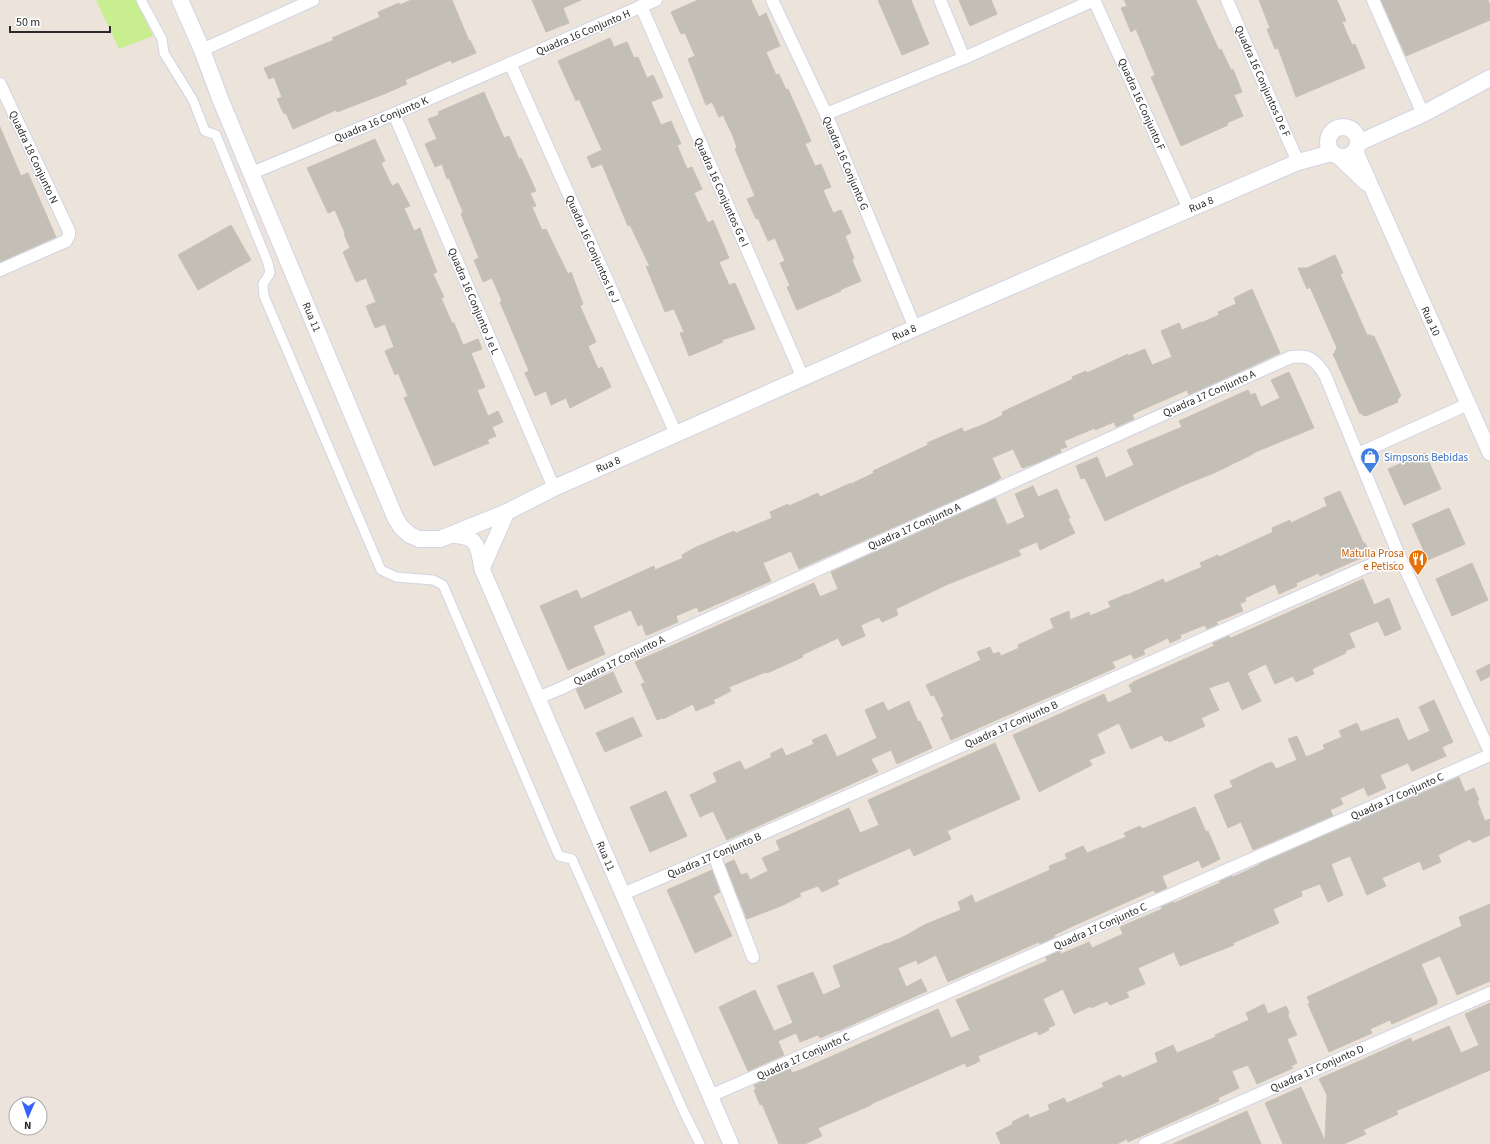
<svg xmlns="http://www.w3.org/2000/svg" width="1490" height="1144" font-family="'Source Sans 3',sans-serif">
<rect width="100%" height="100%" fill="#ece4db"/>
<!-- pitch -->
<path fill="#c8ee90" d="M96 0H136L153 36 119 49Z"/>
<!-- building -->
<g fill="#c4bfb6" stroke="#c8c0b4">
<path d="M411 0H452L469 41 470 40 476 53 452 63 451 60 405 80 407 84 384 94 337 112 336 110 293 129 286 113 284 114 277 99 282 97 274 77 269 79 264 68 334 40 332 38 380 17 378 12 399 3 400 5Z"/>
<path d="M532 0H581L563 8 569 23 546 32Z"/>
<path d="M698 0H751L759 17 766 13 780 46 766 52 776 75 779 74 786 90 788 89 801 118 811 141 805 144 815 166 821 164 831 187 823 190 833 213 841 210 851 233 845 236 854 258 852 260 861 281 840 290 841 291 797 310 787 287 790 286 780 263 785 261 775 238 768 241 758 218 756 219 747 199 755 196 735 149 737 148 733 136 723 115 719 117 712 102 706 105 688 59 695 56 685 33 681 34 671 12Z"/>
<path d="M878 0H911L929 44 902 55Z"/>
<path d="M959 0H991L997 14 970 26Z"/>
<path d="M1124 0H1196L1219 50 1221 49 1231 70 1233 69 1242 92 1234 95 1243 116 1227 123 1228 125 1181 146 1151 77 1155 75 1136 29 1131 32 1121 8 1127 6Z"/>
<path d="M1259 0H1337L1346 21 1342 22 1352 45 1355 44 1365 68 1296 97 1278 48 1275 49 1267 29 1270 28Z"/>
<path d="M1381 0H1488L1490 6V20L1406 56Z"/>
<path d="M610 38 614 47 627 42 634 58 638 57 647 78 653 75 663 97 651 102 661 125 671 121 681 144 677 145 687 169 692 167 702 189 694 193 708 223 713 220 729 258 719 262 729 285 735 283 755 329 722 340 723 342 689 356 680 333 684 332 674 309 665 312 646 266 650 267 630 225 628 226 602 164 592 168 587 157 602 150 579 99 576 101 558 61Z"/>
<path d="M484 92 504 138 509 136 519 159 521 158 536 191 530 193 536 206 532 207 542 230 546 229 568 274 571 272 583 304 580 306 596 342 588 346 598 369 602 367 611 387 570 408 566 398 551 405 546 391 535 396 525 373 529 371 500 302 502 301 492 278 483 282 474 260 479 258 461 214 463 212 449 178 447 179 442 164 435 167 425 144 437 139 428 119 439 115 438 112Z"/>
<path d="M0 127 21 176 28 173 56 237 0 262Z"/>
<path d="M375 139 385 161 381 163 392 186 398 183 410 206 404 208 414 231 420 228 424 239 437 272 433 274 444 297 441 298 452 323H454L463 345 478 339 482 349 471 353 485 387 477 390 488 416 498 411 503 422 492 427 496 436 487 440 489 443 434 466 404 398 408 396 398 373 395 375 385 351 394 347 385 324 375 328 366 306 376 302 366 278 356 282 343 252 350 248 344 234 345 233 335 210 328 213 307 168Z"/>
<path d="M231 225 251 260 198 290 178 255Z"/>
<path d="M1335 255 1343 273 1340 274 1367 335H1371L1372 337 1374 336 1401 396 1397 400 1398 402 1366 416 1365 415 1363 416 1362 413 1360 414 1333 354 1335 353V351L1337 348 1310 287 1307 289 1298 268H1307Z"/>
<path d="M1252 289 1280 353 1189 395 1187 390 1137 412 1132 415 1134 419 1116 427 1114 422 1095 430V428L1064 441 1067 447 1060 449 1061 452 1037 463 1022 468 1013 449 992 458 1001 478 989 485 799 569 791 551 763 563 771 581 699 612 697 607 676 616 678 622 650 634 646 635 642 624 638 626 631 610 593 626 605 654 568 670 540 606 577 590 581 599 654 566 655 570 683 558 682 555 694 548 734 531 736 533 772 518 770 512 788 504 789 506 818 493 820 497 851 483V484L874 473 873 471 928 445 927 443 962 428 964 432 985 424 1003 415 1002 412 1073 379 1072 377 1086 371 1087 373 1128 354V356L1145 349 1152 365 1172 357 1161 331 1179 323 1182 330 1201 322V323L1219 315 1218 312 1236 304 1234 298Z"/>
<path d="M1289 372 1314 428 1253 453V454L1214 473 1186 484 1105 521 1085 478 1081 479 1076 466 1097 457 1106 478 1134 465 1127 450 1182 427 1179 421 1248 390 1251 395 1255 393 1261 407 1280 398 1271 380Z"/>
<path d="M1425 453 1441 489 1404 505 1388 469Z"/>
<path d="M1033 486 1038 497 1057 489 1070 518 1068 519 1075 533 1040 550 1037 542 1018 550 1021 555 946 585 896 609 898 615 882 622 879 617 861 625 865 636 842 646 838 638 802 655 803 657 767 673 766 672 729 687 731 691 713 700 715 703 696 711 693 704 663 719 662 718 657 720 641 684 645 683 635 662 814 583 820 597 838 589 831 572 995 498 1007 525 1025 517 1015 494Z"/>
<path d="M1340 491 1364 544 1365 543 1370 554 1320 576 1319 573 1296 583 1297 586 1279 594 1275 584 1245 598 1246 601 1240 604 1243 611 1216 622 1218 624 1207 629 1205 625 1180 635 1181 638 1170 643 1168 638 1143 650 1145 654 1134 659 1131 654 1112 662 1115 668 951 740 941 718 944 716 934 695 931 696 926 685 981 660 977 652 990 647 993 654 999 652 1001 656 1019 648 1018 645 1054 628 1050 619 1069 611 1070 620 1089 612 1090 616 1111 607 1108 602 1127 594V595L1163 579 1165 583 1202 567 1200 563 1218 555 1219 557 1273 532 1272 528 1290 520 1291 523 1327 506 1324 498Z"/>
<path d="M1449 508 1465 544 1428 560 1412 524Z"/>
<path d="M1472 563 1488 600 1452 616 1436 579Z"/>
<path d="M1363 579 1374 605 1389 598 1401 629 1385 636 1378 621 1349 633 1355 647 1345 651 1346 653 1312 669 1314 674 1296 682 1293 676 1275 684 1266 664 1247 673 1261 701 1242 710 1229 681 1209 688 1219 710 1201 718 1205 726 1169 742 1168 740 1165 741 1162 735 1131 749 1119 723 1097 734 1105 753 1089 760 1092 765 1039 792 1013 735 1104 694 1108 703 1132 692 1129 685 1133 683V682L1214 646 1213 643 1229 636 1231 638Z"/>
<path d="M1490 664V676L1481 681 1476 671Z"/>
<path d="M613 672 622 692 585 709 576 689Z"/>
<path d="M1434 700 1453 742 1442 747 1446 756 1412 771 1408 763 1380 775 1386 788 1368 796 1364 787 1340 798 1343 804 1330 810 1333 816 1253 850 1241 822 1228 828 1214 795 1233 787 1230 781 1266 764 1272 762 1276 769 1297 760 1288 739 1297 736 1306 757 1325 749 1323 745 1342 737 1339 731 1357 723 1361 732 1398 718 1408 741 1430 731 1419 707Z"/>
<path d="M909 701 918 722 920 721 932 748 897 764 891 750 871 759 878 772 727 840 713 811 700 817 690 795 717 782 713 773 740 761 745 770 772 757 770 754 782 748 786 756 814 744 812 740 826 734 837 757 877 738 865 710 883 702 888 711Z"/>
<path d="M633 717 642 736 605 752 596 733Z"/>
<path d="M995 743 1020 799 947 831 951 839 914 856 910 848 837 880 839 884 822 892 818 886 799 893 801 896 781 906 747 919 725 864 734 860 741 875 747 873 750 880 768 871 762 858 780 850 776 841 849 808 860 833 879 825 868 800Z"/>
<path d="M1459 777 1465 792 1474 788 1479 800 1477 801 1485 821 1490 819V835L1475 842H1472L1470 839 1438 855 1441 862 1423 870 1420 861 1382 878 1386 886 1367 895 1350 856 1331 864 1343 895 1328 902 1320 884 1301 891 1302 896 1273 909 1279 923 1233 943 1234 945 1180 966 1174 952 1138 968 1145 984 1126 992 1129 997 1110 1005 1107 1001 1091 1008V1006L1074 1014 1063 989 1043 999 1055 1025 1048 1028 1049 1030 1039 1035 1037 1031 978 1056 980 1061 967 1067 965 1063 871 1104V1105L818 1128 822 1136 805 1144H779L762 1104 760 1105 754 1090 756 1089 754 1085 790 1069 792 1073 803 1069 938 1009 951 1038 970 1030 956 1000 1047 961 1046 957 1060 951 1061 954 1089 942 1092 948 1123 934 1120 927 1162 909 1161 907 1173 902 1174 903 1220 883V881L1232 876 1233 877 1259 865V864Z"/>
<path d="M666 791 687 836 650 852 630 807Z"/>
<path d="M1195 807 1206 832 1208 831 1220 859 1202 868 1199 860 1162 876 1167 888 1155 893 1154 890 1075 925 1054 935 1055 937 1040 944 1039 942 948 982 936 955 918 964 916 960 898 968 906 987 921 979 927 991 838 1031V1030L820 1038 818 1035 800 1042 796 1033 778 1041 784 1055 748 1071 719 1007 755 990 774 1031 793 1023 777 986 813 972 823 995 841 987 833 966 887 943V944L907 935 924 925 961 910 958 902 972 895 975 903 1050 870 1049 866 1067 859 1065 854 1083 846 1087 853 1126 837 1124 833 1140 826 1142 829Z"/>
<path d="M712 870 720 892 713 896 732 936 695 953 667 890Z"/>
<path d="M1490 904V981L1457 995 1440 956 1421 964 1437 1000V1004L1392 1024 1390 1020 1370 1029 1372 1033 1329 1052 1308 1004 1310 1003 1307 997 1462 926 1459 917Z"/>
<path d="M1490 1003V1070L1396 1111 1398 1114 1363 1130 1366 1134 1344 1144H1283L1265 1103 1301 1087 1325 1141 1327 1095 1319 1079 1411 1038 1412 1042 1449 1026 1461 1053 1479 1045 1465 1014Z"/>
<path d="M1264 1004 1268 1014 1286 1006 1289 1012 1288 1016 1297 1035 1287 1039 1297 1063 1291 1066 1293 1068 1257 1084 1248 1065 1232 1071 1239 1088 1218 1098 1219 1101 1128 1142 1127 1139 1117 1144H1001L996 1133 1013 1124 1012 1122 1028 1114 1030 1118 1050 1110 1048 1105 1064 1098 1067 1103 1104 1087 1102 1083 1120 1075 1122 1078 1158 1062 1155 1053 1173 1045 1177 1053 1216 1037 1215 1035 1249 1020 1246 1013Z"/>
<path d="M1247 1111 1261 1144H1173L1211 1127Z"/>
</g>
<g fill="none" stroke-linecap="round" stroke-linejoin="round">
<defs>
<path id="pedestrian" d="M141 0 162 39 164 53 193 100 205 131 216 135 268 263 270 273 263 284 264 296 381 570 396 577 433 580 443 585 559 856 572 859 684 1112 700 1144"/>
<g id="minor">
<path d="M772 0 826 114 915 328"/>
<path d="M940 0 964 58"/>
<path d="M1094 0 1189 209"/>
<path d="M1227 0 1298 162"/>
<path d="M1373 0 1423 114"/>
<path d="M641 6 803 378"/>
<path d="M202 50 313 0"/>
<path d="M510 63 676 434"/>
<path d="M0 84 69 231V235L66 241 0 270"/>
<path d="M394 114 554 488"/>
<path d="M826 114 964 58 1094 0"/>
<path d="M252 173 394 114 656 0"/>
<path d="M1358 454 1468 404"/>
<path d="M538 698 564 687 621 658 1291 357C1309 355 1315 359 1325 375L1398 553 1490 752"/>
<path d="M714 855 753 957"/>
<path d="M623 894 714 855 1398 553"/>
<path d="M710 1096 1490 755"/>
<path d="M1145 1144 1490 993"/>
</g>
<g id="tertiary">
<path d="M1355 150 1490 453"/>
<path d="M1338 156 1366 183"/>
<path d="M451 535C479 537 477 544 482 569L731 1144"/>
<path d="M482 569 507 512"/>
</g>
<g id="secondary">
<path d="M180 0 202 50 221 101 395 517 401 527 410 535 419 539H440L507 512 554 488 915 328 1298 162 1332 153"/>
<circle cx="1343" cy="142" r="15"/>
<path d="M1358 143 1423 114 1490 78"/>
</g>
</defs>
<!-- pedestrian casing -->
<use href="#pedestrian" stroke="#d0d4e3" stroke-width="11"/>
<!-- minor casing -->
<use href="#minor" stroke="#d0d4e3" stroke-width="14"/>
<!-- tertiary casing -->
<use href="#tertiary" stroke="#d0d4e3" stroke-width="17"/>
<!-- secondary casing -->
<use href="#secondary" stroke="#d0d4e3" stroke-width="18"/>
<!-- pedestrian -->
<use href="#pedestrian" stroke="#fff" stroke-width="9"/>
<!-- minor -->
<use href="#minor" stroke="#fff" stroke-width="12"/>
<!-- tertiary -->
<use href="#tertiary" stroke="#fff" stroke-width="15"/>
<!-- secondary -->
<use href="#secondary" stroke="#fff" stroke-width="16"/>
</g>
<!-- icons -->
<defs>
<symbol id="shop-pin" viewBox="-11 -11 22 30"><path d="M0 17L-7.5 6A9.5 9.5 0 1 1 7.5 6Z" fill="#3f7fe0" stroke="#fff"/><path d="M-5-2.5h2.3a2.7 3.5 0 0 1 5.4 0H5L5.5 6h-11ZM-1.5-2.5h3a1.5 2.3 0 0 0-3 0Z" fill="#fff"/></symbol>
<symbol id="restaurant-pin" viewBox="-11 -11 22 30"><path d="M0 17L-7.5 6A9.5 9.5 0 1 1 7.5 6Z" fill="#e8710a" stroke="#fff"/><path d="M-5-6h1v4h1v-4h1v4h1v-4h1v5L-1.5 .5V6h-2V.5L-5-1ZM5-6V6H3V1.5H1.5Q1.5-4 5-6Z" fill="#fff"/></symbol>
</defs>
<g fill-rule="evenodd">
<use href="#shop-pin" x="1359" y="446" width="22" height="30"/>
<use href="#restaurant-pin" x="1407" y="548" width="22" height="30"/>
</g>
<g text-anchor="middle" stroke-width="3" stroke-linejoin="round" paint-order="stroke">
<!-- street labels -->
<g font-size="11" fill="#2a2a2a" stroke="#fff">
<text transform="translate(583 32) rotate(-23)" y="4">Quadra 16 Conjunto H</text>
<text transform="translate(1263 81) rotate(66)" y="4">Quadra 16 Conjuntos D e F</text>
<text transform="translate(1142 104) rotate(66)" y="4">Quadra 16 Conjunto F</text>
<text transform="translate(381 119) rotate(-23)" y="4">Quadra 16 Conjunto K</text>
<text transform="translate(34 157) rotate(65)" y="4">Quadra 18 Conjunto N</text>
<text transform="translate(846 163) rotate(67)" y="4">Quadra 16 Conjunto G</text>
<text transform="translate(722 192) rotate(66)" y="4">Quadra 16 Conjuntos G e I</text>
<text transform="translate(1201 204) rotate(-23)" y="4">Rua 8</text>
<text transform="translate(593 249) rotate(66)" y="4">Quadra 16 Conjuntos I e J</text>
<text transform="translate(474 301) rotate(67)" y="4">Quadra 16 Conjunto J e L</text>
<text transform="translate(312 317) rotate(67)" y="4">Rua 11</text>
<text transform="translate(1431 321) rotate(66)" y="4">Rua 10</text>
<text transform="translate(904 332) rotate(-24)" y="4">Rua 8</text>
<text transform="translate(1209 393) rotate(-24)" y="4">Quadra 17 Conjunto A</text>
<text transform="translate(608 464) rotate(-24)" y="4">Rua 8</text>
<text transform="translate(914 526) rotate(-24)" y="4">Quadra 17 Conjunto A</text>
<text transform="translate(619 660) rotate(-26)" y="4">Quadra 17 Conjunto A</text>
<text transform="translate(1011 724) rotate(-24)" y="4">Quadra 17 Conjunto B</text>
<text transform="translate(1397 796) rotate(-24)" y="4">Quadra 17 Conjunto C</text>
<text transform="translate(714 855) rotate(-23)" y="4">Quadra 17 Conjunto B</text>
<text transform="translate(606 856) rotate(67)" y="4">Rua 11</text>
<text transform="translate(1100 926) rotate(-24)" y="4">Quadra 17 Conjunto C</text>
<text transform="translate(803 1056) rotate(-24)" y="4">Quadra 17 Conjunto C</text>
<text transform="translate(1317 1068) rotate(-24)" y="4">Quadra 17 Conjunto D</text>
</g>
<!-- shop labels -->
<g font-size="11" fill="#366cbe" stroke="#fff" text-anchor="start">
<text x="1384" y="461">Simpsons Bebidas</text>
</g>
<!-- food labels -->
<g font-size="11" fill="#c56008" stroke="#fff" text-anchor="end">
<text x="1404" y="557">Matulla Prosa<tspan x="1404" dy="13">e Petisco</tspan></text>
</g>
</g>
<!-- north arrow -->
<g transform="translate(28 1116) rotate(182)"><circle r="19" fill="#ffffff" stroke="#aaaaaa"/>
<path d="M0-3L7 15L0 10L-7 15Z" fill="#3561ff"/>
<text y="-6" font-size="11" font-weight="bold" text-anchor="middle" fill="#2a2a2a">N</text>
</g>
<!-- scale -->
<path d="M10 26v6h100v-6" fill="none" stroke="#2a2a2a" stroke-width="2"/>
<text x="16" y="26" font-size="12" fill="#2a2a2a" stroke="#ffffff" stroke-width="3" paint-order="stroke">50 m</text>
</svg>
